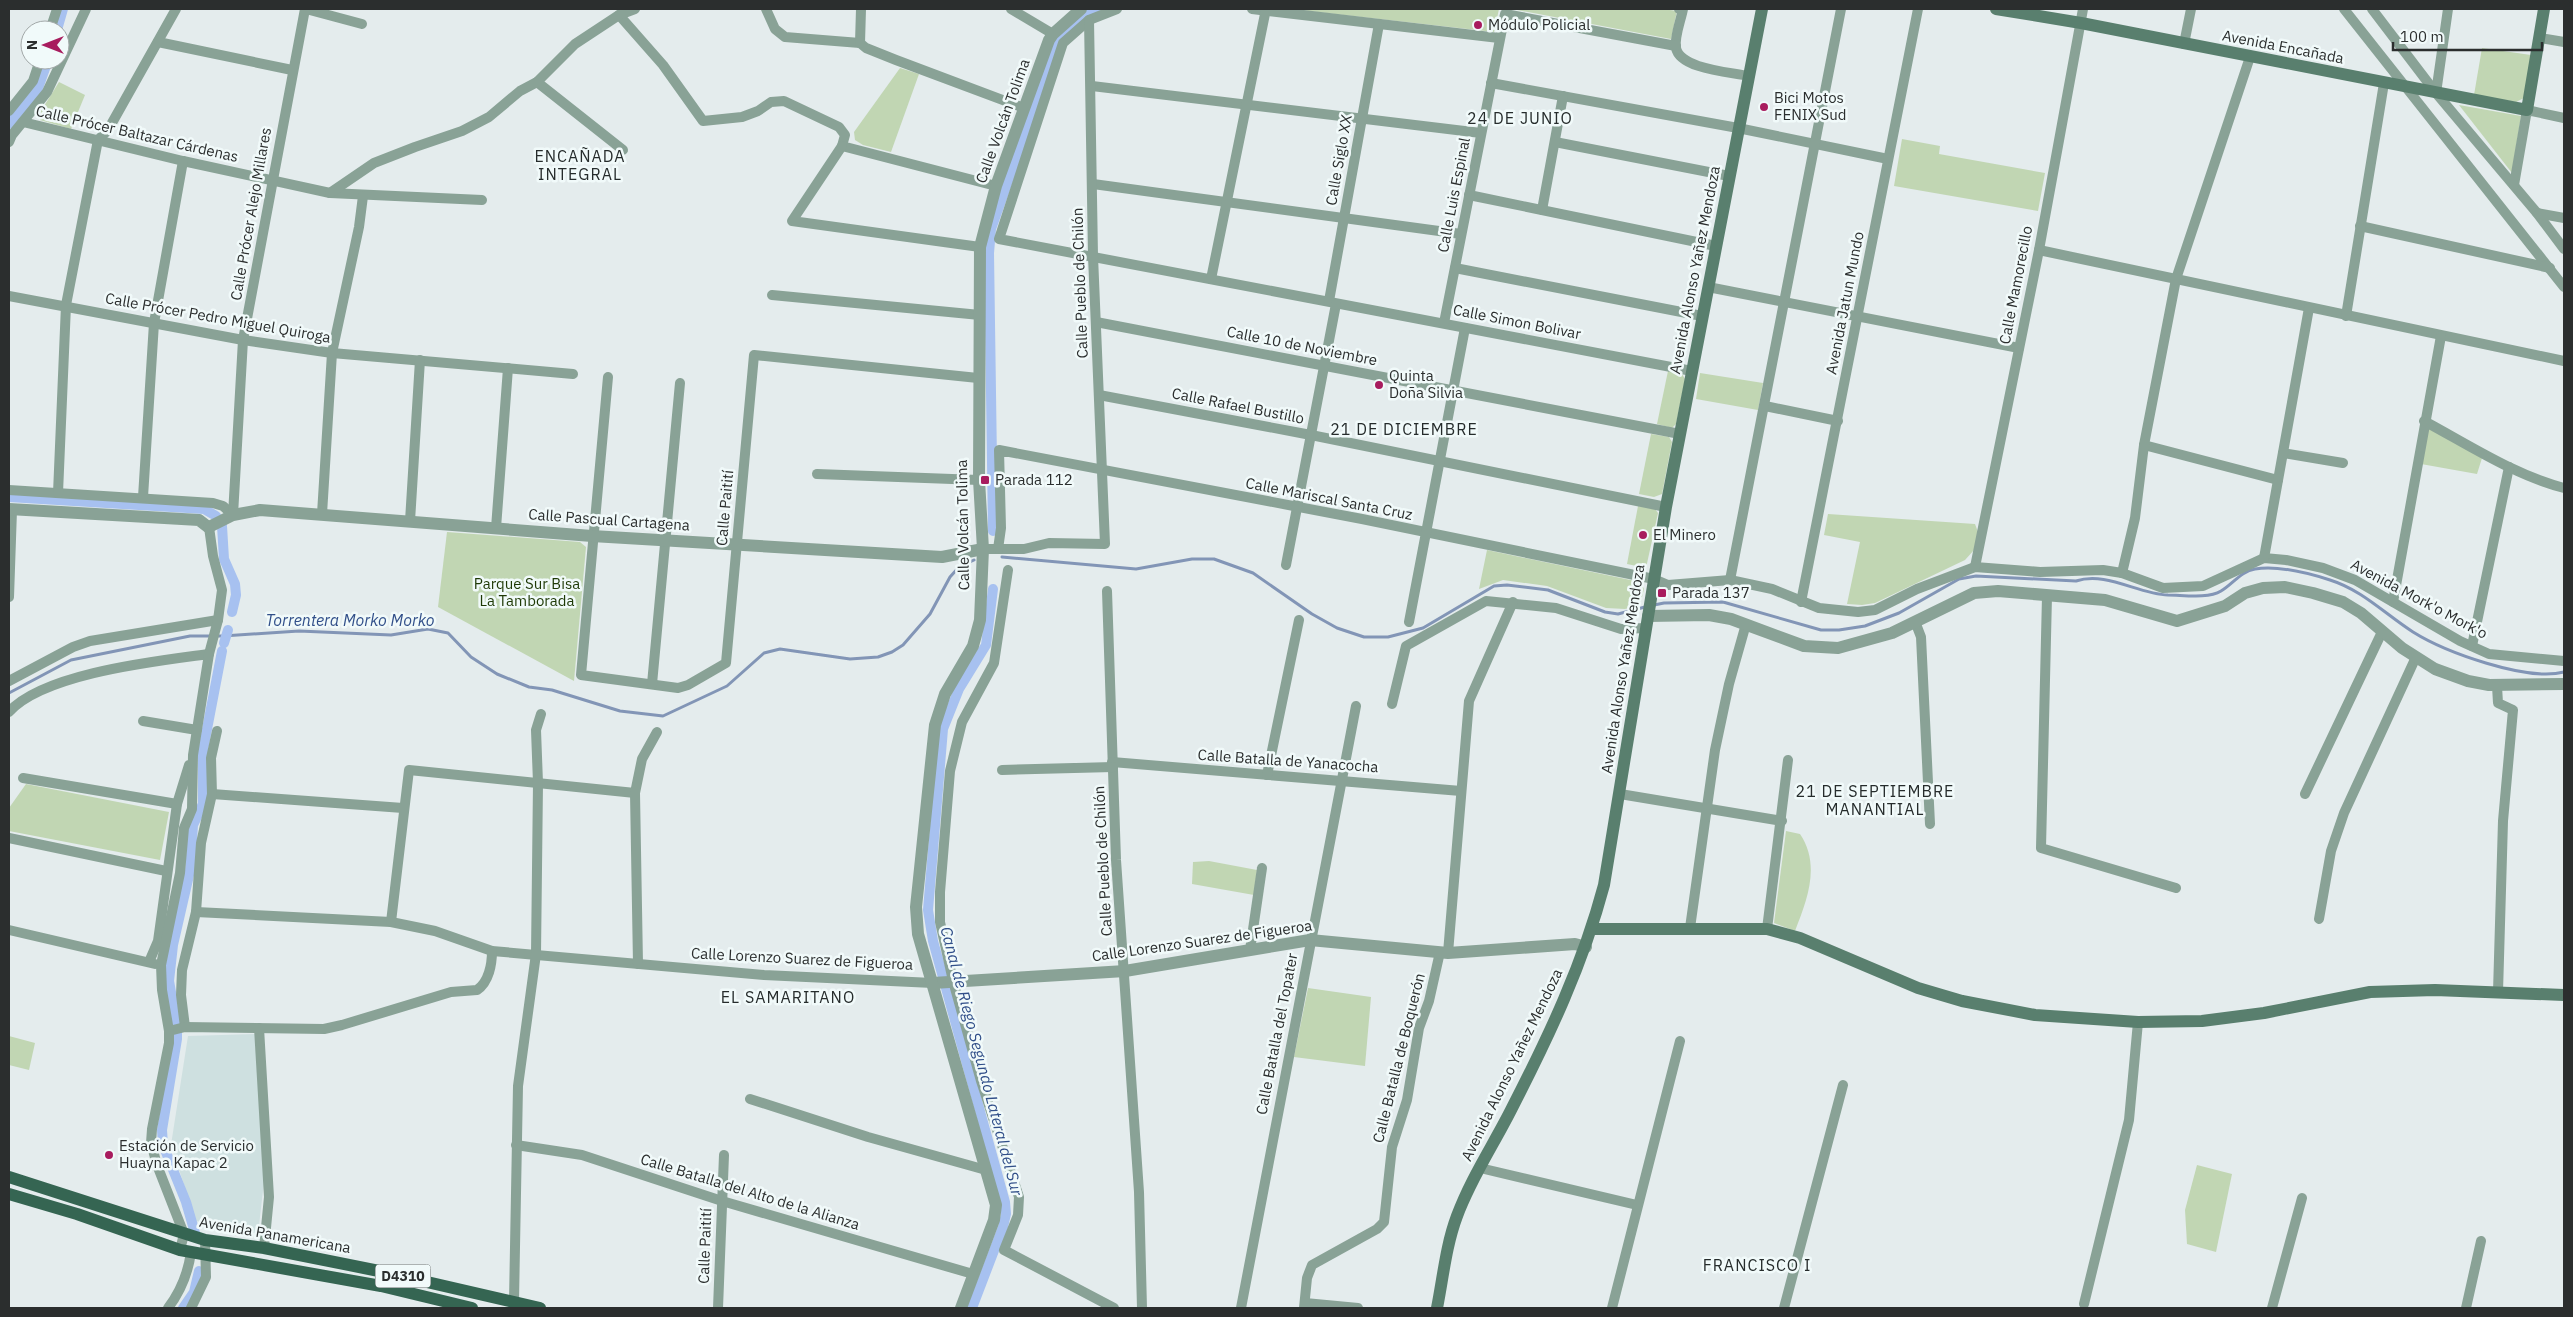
<svg xmlns="http://www.w3.org/2000/svg" width="2573" height="1317" font-family="'IBM Plex Sans',sans-serif">
<rect width="100%" height="100%" fill="#e4eced"/>
<!-- built -->
<path fill="#cee0e0" d="M255 1034 264 1182 258 1234 196 1221 171 1145 188 1036Z"/>
<!-- green -->
<g fill="#c1d6b3">
<path d="M1291 9H1499L1494 32Z"/>
<path d="M1512 9H1663L1677 11 1671 39Z"/>
<path d="M2482 48 2531 55 2524 98 2516 102 2474 95Z"/>
<path d="M900 68 919 74 891 152 863 145 855 140 854 132Z"/>
<path d="M59 82 85 95 71 129 40 120 41 111Z"/>
<path d="M2459 105 2521 116 2512 173Z"/>
<path d="M1902 139 1940 146 1939 154 2045 173 2038 211 1894 186Z"/>
<path d="M1668 371 1682 374 1685 379 1676 424 1672 428 1657 424Z"/>
<path d="M1700 373 1763 383 1758 410 1696 399Z"/>
<path d="M2428 428 2482 458 2477 474 2421 464Z"/>
<path d="M1651 434 1669 437 1672 442 1662 494 1654 497 1639 494Z"/>
<path d="M1638 506 1655 509 1658 513 1646 568 1627 564Z"/>
<path d="M1828 514 1975 524 1978 532 1974 550 1965 560 1875 603 1862 605 1847 604 1860 542 1824 535Z"/>
<path d="M447 532 580 542 586 547 574 681 438 607Z"/>
<path d="M1487 550 1640 582 1644 589 1640 605 1625 609 1606 608 1547 586 1503 580 1479 589Z"/>
<path d="M26 784 169 812 160 860 9 831V808Z"/>
<path d="M1786 831 1800 834C1821 865 1807 900 1795 931L1774 923Z"/>
<path d="M1209 861 1257 870 1254 895 1192 884 1193 862Z"/>
<path d="M1308 988 1371 997 1365 1066 1294 1057Z"/>
<path d="M9 1036 35 1043 29 1070 9 1065Z"/>
<path d="M2197 1165 2232 1174 2216 1252 2187 1244 2185 1210Z"/>
</g>
<g fill="none" stroke-linecap="round" stroke-linejoin="round">
<!-- stream -->
<g stroke="#8295b6" stroke-width="3">
<path d="M1002 557 1136 569 1192 559H1214L1253 573 1312 614 1337 628 1364 637H1388L1423 628 1494 586 1507 585 1548 590 1605 612 1618 614 1645 607"/>
<path d="M1654 605 1664 603 1723 602 1821 630H1839L1865 626 1899 613 1959 579 1976 576 2076 581C2106 571 2138 594 2168 595 2183 595 2208 599 2221 591 2233 584 2241 571 2255 569 2278 565 2308 573 2330 580 2362 590 2385 614 2413 632 2445 652 2527 682 2564 672"/>
<path d="M9 693 71 660 190 636H223L299 631 391 635 428 629 448 633 471 657 497 674 529 687 552 690 620 711 663 716 727 686 764 653 780 649 850 659 878 657 892 652 903 645 930 614 950 577 959 567 974 560"/>
</g>
<!-- canal -->
<g stroke="#a7c1f0" stroke-width="10">
<path d="M57 30 63 9"/>
<path d="M9 124 37 91 48 60"/>
<path d="M9 497 204 509 216 516 222 526 224 559 235 584 236 595 232 612"/>
<path d="M993 531 989 253 991 229 1060 34 1096 9"/>
<path d="M224 643 228 630"/>
<path d="M195 1233 186 1202 163 1145 162 1130 177 1039V1026L169 981 173 945 190 871 193 825 203 804V750L222 651"/>
<path d="M183 1308 194 1292 199 1271"/>
<path d="M972 1308 1003 1227 1006 1214 1005 1202 933 941 928 910 943 729 959 689 986 645 993 589"/>
</g>
<!-- minor -->
<g stroke="#89a296" stroke-width="10">
<path d="M306 9 362 24"/>
<path d="M766 9 775 29 785 37 860 43 866 48 896 60 1024 108"/>
<path d="M1011 9 1053 34"/>
<path d="M1117 9 1089 20 1063 43 999 239 1692 371"/>
<path d="M1252 9 1499 38"/>
<path d="M1679 9H1683C1681 20 1674 37 1676 48 1680 69 1730 72 1748 76"/>
<path d="M2344 9 2564 287"/>
<path d="M2372 9 2436 93 2537 213 2564 249"/>
<path d="M619 15 663 65 703 121 742 117 758 111 771 102 784 101 839 127 845 135 842 146 996 186"/>
<path d="M50 30 57 9"/>
<path d="M2540 38 2564 42"/>
<path d="M158 42 292 70"/>
<path d="M860 43 861 9"/>
<path d="M2184 44 2191 9"/>
<path d="M537 82 623 150"/>
<path d="M1491 83 1738 128 1888 159"/>
<path d="M1092 86 1481 133"/>
<path d="M2436 93 2448 9"/>
<path d="M9 111 33 81 40 60"/>
<path d="M23 122 183 161 330 193 482 200"/>
<path d="M9 142 12 135 47 92 86 9"/>
<path d="M1555 142 1729 176"/>
<path d="M842 146 792 221 980 247"/>
<path d="M1093 184 1461 234"/>
<path d="M2514 185 2527 110 2564 118"/>
<path d="M330 193 374 163 415 147 462 131 489 117 520 91 537 82 575 44 619 15 635 9"/>
<path d="M1469 195 1716 246"/>
<path d="M1542 210 1563 96"/>
<path d="M2537 213 2564 218"/>
<path d="M2360 226 2550 268"/>
<path d="M2039 250 2564 361"/>
<path d="M1455 268 1702 316"/>
<path d="M1211 279 1266 9"/>
<path d="M1708 287 2019 348"/>
<path d="M772 295 980 315"/>
<path d="M9 296 243 340 332 353 573 374"/>
<path d="M1329 301 1379 24"/>
<path d="M2346 316 2384 83"/>
<path d="M1096 322 1680 434"/>
<path d="M1444 323 1505 14 1676 46"/>
<path d="M608 377 581 675 678 688 688 685 726 663 754 355 978 378"/>
<path d="M1099 395 1311 435 1666 507"/>
<path d="M1765 406 1838 421"/>
<path d="M2424 421C2469 445 2514 475 2564 488"/>
<path d="M2144 445 2278 480"/>
<path d="M2283 453 2343 463"/>
<path d="M817 474 979 480"/>
<path d="M9 490 213 503 223 506 233 515"/>
<path d="M58 493 66 305 98 140 108 130 176 9"/>
<path d="M143 497 154 323 183 161"/>
<path d="M322 514 332 353 359 227 363 196"/>
<path d="M233 515 243 340 305 9"/>
<path d="M410 521 420 360"/>
<path d="M496 528 508 368"/>
<path d="M983 549H1024L1049 543 1105 544 1093 256 1089 20"/>
<path d="M998 549 1001 528 999 450 1362 519 1654 579 1668 585 1730 580 1772 589 1819 608 1858 612 1875 610 1917 589 1975 567 2040 572 2103 570 2122 573 2163 588 2203 586 2264 558 2286 560 2323 568 2355 580 2460 641 2489 654 2564 661"/>
<path d="M2264 558 2309 308"/>
<path d="M1286 565 1336 304"/>
<path d="M1975 567 2039 250 2083 9"/>
<path d="M1008 570 994 663 962 722 950 771 940 892V922L953 981 981 1081 1019 1197 1018 1215 1004 1250 1114 1308"/>
<path d="M2122 573 2135 518 2144 445 2176 279 2250 57"/>
<path d="M1730 580 1841 9"/>
<path d="M1107 591 1116 860 1139 1192 1142 1308"/>
<path d="M2047 596 2041 848 2176 888"/>
<path d="M9 597 12 510"/>
<path d="M1801 602 1918 9"/>
<path d="M2393 602 2441 336"/>
<path d="M1409 622 1465 328"/>
<path d="M1916 624 1921 637 1930 824"/>
<path d="M2472 646 2509 467"/>
<path d="M9 681 73 647 90 641 218 620"/>
<path d="M652 684 680 383"/>
<path d="M2497 686 2498 703 2513 710 2503 821 2498 992"/>
<path d="M1392 704 1406 646 1486 601 1556 608 1621 629 1646 628"/>
<path d="M9 712C44 673 158 661 209 654"/>
<path d="M143 721 197 730"/>
<path d="M1112 762 1461 791"/>
<path d="M1002 770 1113 767"/>
<path d="M1267 775 1299 620"/>
<path d="M23 778 177 804"/>
<path d="M212 794 403 808"/>
<path d="M1620 794 1782 821"/>
<path d="M2305 794 2382 632"/>
<path d="M9 838 166 871"/>
<path d="M196 912 391 922 435 931 492 951 764 975 933 983"/>
<path d="M2319 919 2331 851 2344 813 2416 657"/>
<path d="M391 922 409 770 635 793"/>
<path d="M1690 928 1715 750 1729 684 1746 624"/>
<path d="M1767 929 1788 760"/>
<path d="M9 930 155 964"/>
<path d="M1250 950 1262 868"/>
<path d="M1448 953 1469 701 1513 602"/>
<path d="M149 962 158 941 177 804 189 765"/>
<path d="M638 964 635 793 642 759 657 732"/>
<path d="M185 1027 181 995 182 970 196 912 201 843 212 794 211 758 217 731"/>
<path d="M259 1028 269 1197 264 1248"/>
<path d="M169 1031 185 1027 324 1029 342 1025 451 992 477 990C489 982 492 964 492 951"/>
<path d="M750 1099 868 1137 986 1170"/>
<path d="M516 1145 582 1155 722 1201 973 1274"/>
<path d="M1480 1168 1637 1205"/>
<path d="M180 1250 184 1234 157 1165 151 1143 152 1129 169 1043V1031L162 990 161 965 180 873 184 828 192 809 193 755 209 654 218 620 222 590 213 556 209 527"/>
<path d="M514 1301 518 1086 536 954 538 783 536 730 541 714"/>
<path d="M1305 1303 1358 1308"/>
<path d="M2084 1304 2129 1120 2138 1022"/>
<path d="M168 1308C181 1291 188 1274 191 1252"/>
<path d="M191 1308 206 1277 205 1240"/>
<path d="M718 1308 724 1155"/>
<path d="M1241 1308 1356 706"/>
<path d="M1304 1308 1307 1278 1312 1265 1377 1229 1384 1222 1392 1147 1407 1100 1419 1028 1429 1001 1440 952"/>
<path d="M1612 1308 1680 1041"/>
<path d="M1784 1308 1843 1085"/>
<path d="M2272 1308 2302 1198"/>
<path d="M2466 1308 2481 1241"/>
</g>
<!-- tertiary -->
<g stroke="#89a296" stroke-width="12">
<path d="M9 509 199 520 208 527"/>
<path d="M209 527 233 515 260 510 592 536 942 557 983 549"/>
<path d="M1648 616 1709 615 1731 619 1804 646 1838 648 1892 633 1974 593 1998 591 2105 600 2177 621 2225 606 2245 593 2263 588 2285 587 2313 593 2343 602 2361 613 2402 648 2435 669 2468 681 2489 685 2564 684"/>
<path d="M933 983 1125 971 1310 940 1448 953 1575 944 1586 947"/>
<path d="M961 1308 994 1220 996 1205 918 934 916 907 935 725 945 694 973 646 980 620 983 549 979 480 980 247 996 186 1049 40 1053 34 1081 9"/>
</g>
<!-- secondary -->
<g stroke="#597f6e" stroke-width="12">
<path d="M1996 9 2081 23 2527 110 2544 9"/>
<path d="M1592 929H1767L1800 938 1918 988 1962 1001 2035 1015 2138 1022 2202 1021 2264 1013 2370 992 2435 990 2564 995"/>
<path d="M1437 1308C1443 1278 1446 1245 1457 1216 1471 1178 1494 1144 1512 1108 1549 1036 1583 964 1604 885L1666 507 1762 9"/>
</g>
<!-- primary -->
<g stroke="#356552" stroke-width="12">
<path d="M9 1177 205 1240 264 1248 379 1271 540 1308"/>
<path d="M9 1194 77 1214 180 1250 381 1286 472 1308"/>
</g>
</g>
<!-- markers -->
<g fill="#a81c5e" stroke="#f1fafa" stroke-width="2">
<circle cx="1478" cy="25" r="5"/>
<circle cx="1764" cy="107" r="5"/>
<circle cx="1379" cy="385" r="5"/>
<rect x="980" y="475" width="10" height="10" rx="2.5"/>
<circle cx="1643" cy="535" r="5"/>
<rect x="1657" y="588" width="10" height="10" rx="2.5"/>
<circle cx="109" cy="1155" r="5"/>
</g>
<g text-anchor="middle" stroke-width="5" stroke-linejoin="round" paint-order="stroke">
<!-- shield labels -->
<rect fill="#f1fafa" stroke="#666b6b" stroke-width="1" x="375.5" y="1264.5" width="55" height="23" rx="4"/>
<g font-size="14" font-weight="bold" fill="#2b2e2e">
<text x="403" y="1281">D4310</text>
</g>
<!-- poi labels -->
<g font-size="15" fill="#2b2e2e" stroke="#f1fafa" text-anchor="start">
<text x="1488" y="30">Módulo Policial</text>
<text x="1774" y="103">Bici Motos<tspan x="1774" dy="17">FENIX Sud</tspan></text>
<text x="1389" y="381">Quinta<tspan x="1389" dy="17">Doña Silvia</tspan></text>
<text x="995" y="485">Parada 112</text>
<text x="1653" y="540">El Minero</text>
<text x="1672" y="598">Parada 137</text>
<text x="119" y="1151">Estación de Servicio<tspan x="119" dy="17">Huayna Kapac 2</tspan></text>
</g>
<!-- street labels -->
<g font-size="15" fill="#2b2e2e" stroke="#f1fafa">
<text transform="translate(2283 47) rotate(11)" y="5">Avenida Encañada</text>
<text transform="translate(1003 121) rotate(-70)" y="5">Calle Volcán Tolima</text>
<text transform="translate(137 134) rotate(13)" y="5">Calle Prócer Baltazar Cárdenas</text>
<text transform="translate(1339 160) rotate(-80)" y="5">Calle Siglo XX</text>
<text transform="translate(1454 195) rotate(-79)" y="5">Calle Luis Espinal</text>
<text transform="translate(251 214) rotate(-80)" y="5">Calle Prócer Alejo Millares</text>
<text transform="translate(1695 270) rotate(-79)" y="5">Avenida Alonso Yañez Mendoza</text>
<text transform="translate(1080 283) rotate(-92)" y="5">Calle Pueblo de Chilón</text>
<text transform="translate(2016 285) rotate(-79)" y="5">Calle Mamorecillo</text>
<text transform="translate(1845 303) rotate(-79)" y="5">Avenida Jatun Mundo</text>
<text transform="translate(218 318) rotate(10)" y="5">Calle Prócer Pedro Miguel Quiroga</text>
<text transform="translate(1517 322) rotate(11)" y="5">Calle Simon Bolivar</text>
<text transform="translate(1302 346) rotate(11)" y="5">Calle 10 de Noviembre</text>
<text transform="translate(1238 406) rotate(11)" y="5">Calle Rafael Bustillo</text>
<text transform="translate(1329 499) rotate(11)" y="5">Calle Mariscal Santa Cruz</text>
<text transform="translate(725 508) rotate(-85)" y="5">Calle Paitití</text>
<text transform="translate(609 520) rotate(4)" y="5">Calle Pascual Cartagena</text>
<text transform="translate(963 525) rotate(-91)" y="5">Calle Volcán Tolima</text>
<text transform="translate(2419 599) rotate(28)" y="5">Avenida Mork'o Mork'o</text>
<text transform="translate(1623 669) rotate(-81)" y="5">Avenida Alonso Yañez Mendoza</text>
<text transform="translate(1288 761) rotate(4)" y="5">Calle Batalla de Yanacocha</text>
<text transform="translate(1103 861) rotate(-93)" y="5">Calle Pueblo de Chilón</text>
<text transform="translate(1202 941) rotate(-8)" y="5">Calle Lorenzo Suarez de Figueroa</text>
<text transform="translate(802 959) rotate(3)" y="5">Calle Lorenzo Suarez de Figueroa</text>
<text transform="translate(1277 1034) rotate(-79)" y="5">Calle Batalla del Topater</text>
<text transform="translate(1399 1058) rotate(-76)" y="5">Calle Batalla de Boquerón</text>
<text transform="translate(1512 1065) rotate(-64)" y="5">Avenida Alonso Yañez Mendoza</text>
<text transform="translate(750 1192) rotate(17)" y="5">Calle Batalla del Alto de la Alianza</text>
<text transform="translate(275 1235) rotate(10)" y="5">Avenida Panamericana</text>
<text transform="translate(705 1246) rotate(-88)" y="5">Calle Paitití</text>
</g>
<!-- park labels -->
<g font-size="15" fill="#1e3905" stroke="#f1fafa">
<text x="527" y="589">Parque Sur Bisa<tspan x="527" dy="17">La Tamborada</tspan></text>
</g>
<!-- neighbourhood labels -->
<g font-size="16" letter-spacing="1" fill="#262c2c" stroke="#f1fafa">
<text x="1520" y="124">24 DE JUNIO</text>
<text x="580" y="162">ENCAÑADA<tspan x="580" dy="18">INTEGRAL</tspan></text>
<text x="1404" y="435">21 DE DICIEMBRE</text>
<text x="1875" y="797">21 DE SEPTIEMBRE<tspan x="1875" dy="18">MANANTIAL</tspan></text>
<text x="788" y="1003">EL SAMARITANO</text>
<text x="1757" y="1271">FRANCISCO I</text>
</g>
<!-- water labels -->
<g font-size="16" font-style="italic" fill="#314f89" stroke="#f1fafa">
<text x="350" y="626">Torrentera Morko Morko</text>
<text transform="translate(982 1061) rotate(75)" y="6">Canal de Riego Segundo Lateral del Sur</text>
</g>
</g>
<!-- border -->
<rect width="2573" height="1317" fill="none" stroke="#2b2e2e" stroke-width="20"/>
<!-- north arrow -->
<g transform="translate(45 45) rotate(270)"><circle r="24" fill="#f1fafa" stroke="#a2a8a8"/>
<path d="M0-4L9 19L0 12L-9 19Z" fill="#a81c5e"/>
<text y="-8" font-size="14" font-weight="bold" text-anchor="middle" fill="#2b2e2e">N</text>
</g>
<!-- scale -->
<path d="M2393 42v8h149v-8" fill="none" stroke="#2b2e2e" stroke-width="2.5"/>
<text x="2400" y="42" font-size="15" fill="#2b2e2e" stroke="#f1fafa" stroke-width="4" paint-order="stroke">100 m</text>
</svg>
